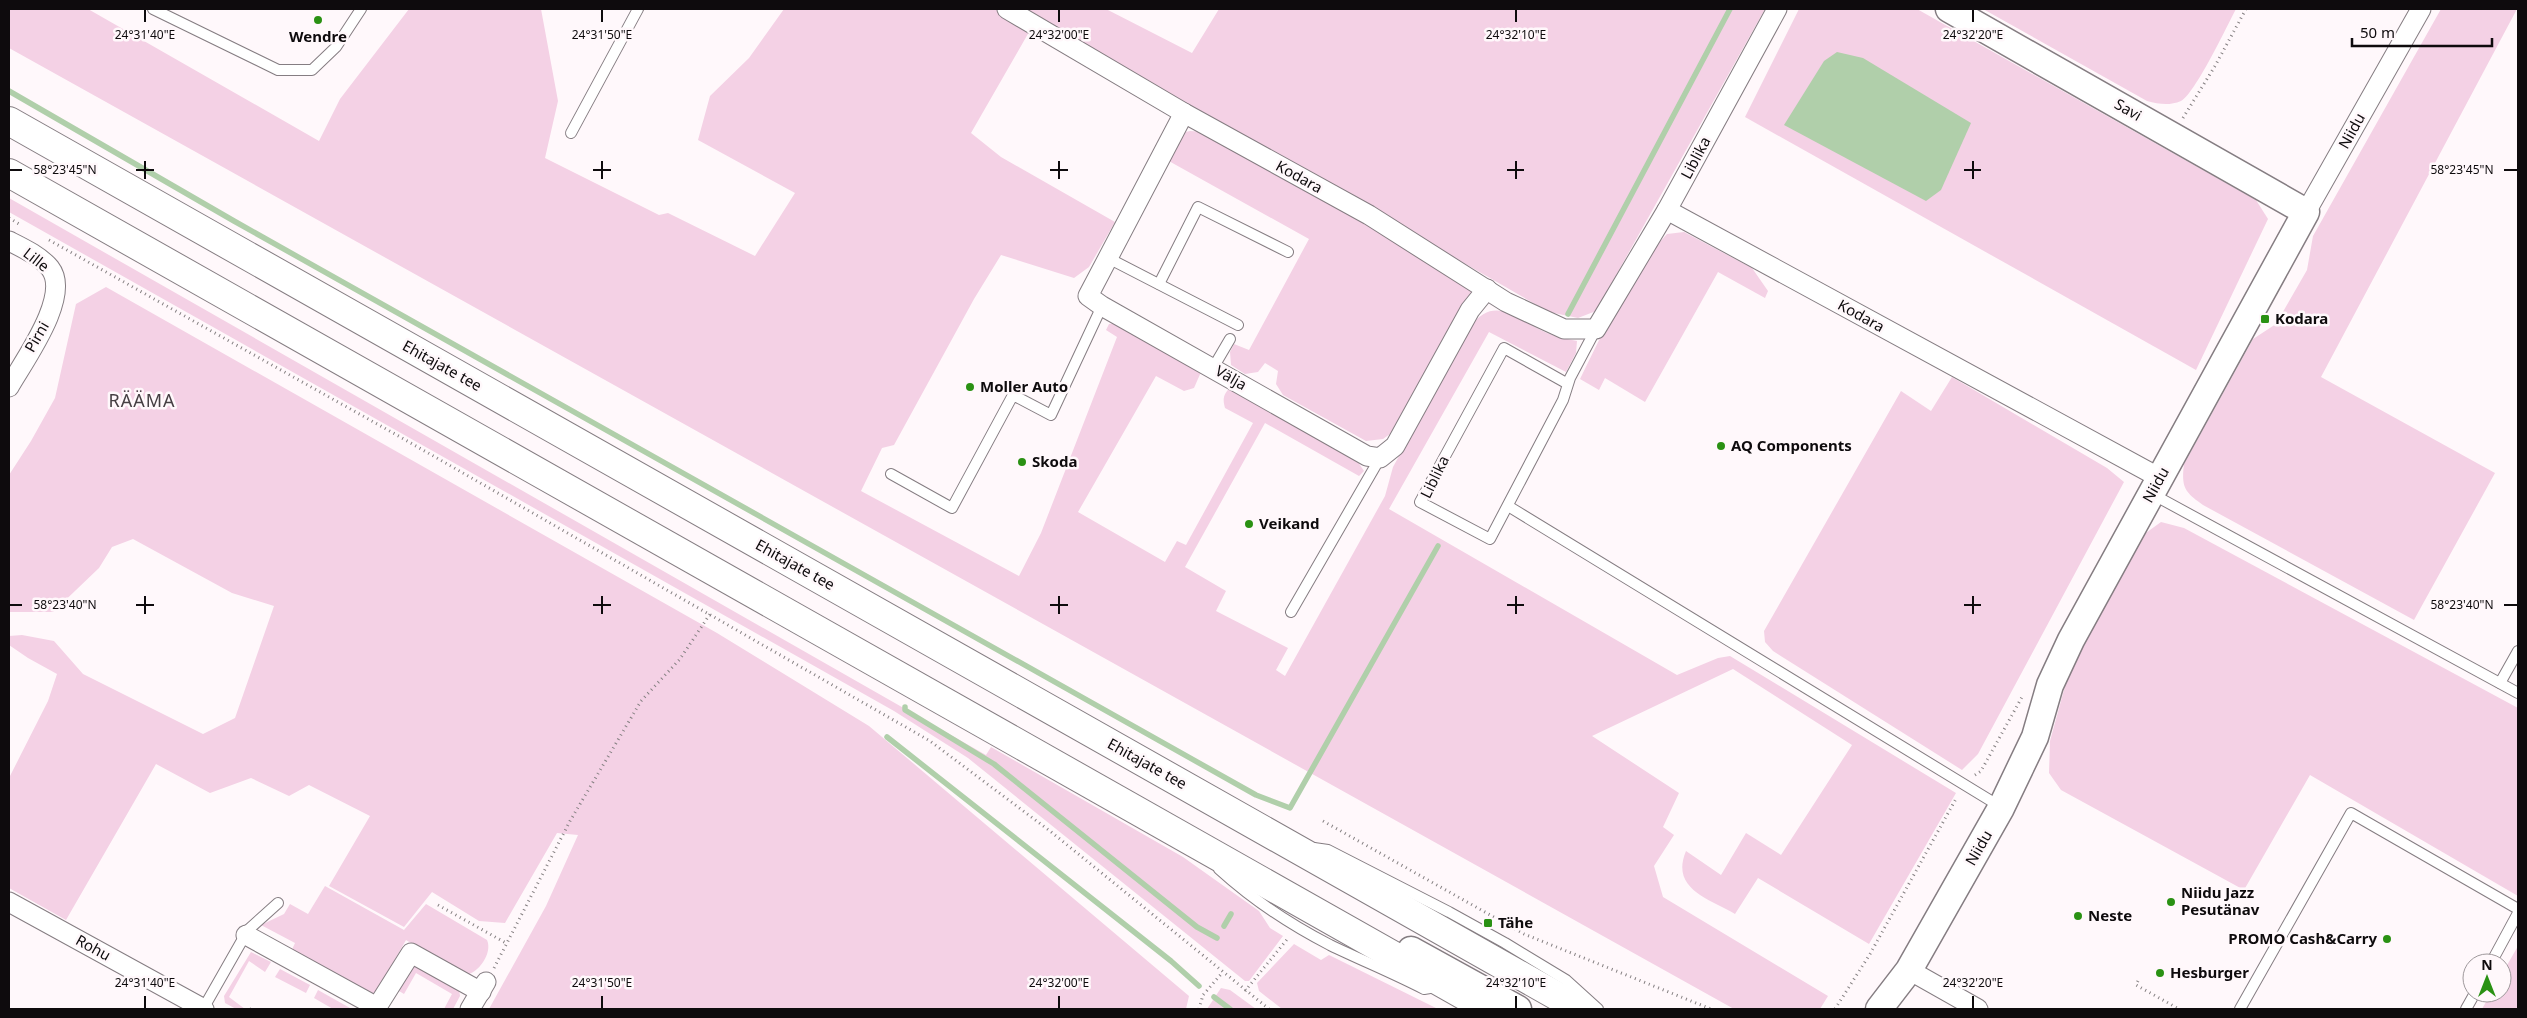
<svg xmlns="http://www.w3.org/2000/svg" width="2527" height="1018" font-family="'Noto Sans',sans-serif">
<rect width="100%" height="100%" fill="#fff8fb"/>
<!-- green -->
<g fill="#f4d1e5">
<path d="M9 9H88L319 141 340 99 409 9H541L558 101 545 158 659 215 668 213 755 256 795 193 698 140 710 96 749 58 784 9H996L1029 32 971 133 1001 157 1115 222 1089 267 1074 278 1001 255 974 299 894 445 882 448 861 491 1019 576 1041 533 1117 337 1106 330 1109 324 1115 323 1201 372 1194 388 1184 391 1156 376 1078 512 1165 562 1177 541 1186 545 1253 423 1225 408C1222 398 1224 393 1232 386L1356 459 1364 471 1359 476 1265 423 1185 567 1226 591 1216 611 1288 648 1276 670 1285 676 1385 496 1393 467 1470 327C1496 292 1519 322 1547 333 1557 337 1567 339 1577 341L1576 353 1566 372 1489 332 1389 509 1677 675 1718 658 1730 656 1956 793 1869 944 1758 878 1735 914C1709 899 1670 889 1686 851L1721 875 1746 833 1781 855 1852 745 1733 669 1592 736 1679 793 1663 827 1674 835 1654 866 1663 897 1828 996 1820 1009H1734L9 48Z"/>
<path d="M1022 9H1106L1192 53 1219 9H1765L1596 311 1578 318 1549 312Z"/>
<path d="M1799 9H1917L2256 200 2268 219 2196 370 1745 117Z"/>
<path d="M1983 9H2236C2227 26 2195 94 2181 101 2169 106 2159 104 2147 101Z"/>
<path d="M2441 9H2517L2321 377 2495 473 2414 620 2203 505C2185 492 2181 488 2184 464L2253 339 2276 324 2307 270 2313 236Z"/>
<path d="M1190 131 1206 132 1470 283 1472 292 1464 303 1390 434 1383 439 1366 441 1283 395 1276 384 1278 371 1265 363 1258 372 1245 374 1231 365 1230 352 1234 344 1249 350 1309 239 1167 160 1181 133Z"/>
<path d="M9 198 986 755 991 747 1183 857 1259 911 1270 928 1283 936 1249 981H1245L968 758 894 711 9 212Z"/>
<path d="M1684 232 1752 268 1768 291 1765 298 1718 272 1645 402 1605 378 1599 390 1580 379 1603 332 1659 243 1667 234Z"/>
<path d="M106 287 717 633 869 726 1189 996 1186 1009H489L546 906 578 835 557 833 505 923 479 921 432 892 404 927 329 886 370 816 309 785 289 796 251 778 210 793 156 764 66 920 9 888V778L48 701 57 674 28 658 9 645V636L22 635 54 641 83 674 203 734 235 718 274 606 232 593 133 539 112 547 99 568 53 612H9V475L31 441 55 398 76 304Z"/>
<path d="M1952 377 2107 468 2124 482 1978 754 1962 770 1773 651 1765 642 1764 631 1901 391 1931 411Z"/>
<path d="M2161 522 2184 528 2518 708V896L2310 775 2244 890 2061 790 2049 773 2050 741 2067 679 2109 591 2143 535Z"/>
<path d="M325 886 404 930 426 904 487 940C493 953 478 974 465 975L406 940 377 991 370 995 291 952 295 943 261 925 284 914 290 904 308 914Z"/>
<path d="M1294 944 1321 960 1329 955 1438 1009H1282L1259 991 1257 983Z"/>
<path d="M2518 946V1009H2482L2491 993H2502V974Z"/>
<path d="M251 952 271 962 265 972 249 961 229 997 245 1009H236L225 1003 224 996Z"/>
<path d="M417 966 459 990 460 996 453 1009H444L452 994 416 973 404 994 399 991 412 967Z"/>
<path d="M280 969 310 985 306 993 275 977Z"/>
<path d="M1221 988 1230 990 1256 1009H1207Z"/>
<path d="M318 990 350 1008 349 1009H333L314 998Z"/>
</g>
<!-- water -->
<path fill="#b0cfaa" d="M1837 52 1863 58 1971 123 1941 190 1926 201 1784 125 1824 61Z"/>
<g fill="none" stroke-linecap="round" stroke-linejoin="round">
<!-- stream -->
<g stroke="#b0cfaa" stroke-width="5.5">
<path d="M9 91 234 221 1256 795 1290 808 1438 546"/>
<path d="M1568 314 1730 9"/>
<path d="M905 707V710L994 764 1197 927 1217 938"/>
<path d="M887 737 1171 961 1199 986"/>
<path d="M1224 926 1231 914"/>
<path d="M1214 997 1230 1009"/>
</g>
<defs>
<g id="lane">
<path d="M153 9 278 70H312L336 47 361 9"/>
<path d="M571 133 638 9"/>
<path d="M1108 258 1238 325"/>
<path d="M1159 284 1198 207 1288 252"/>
<path d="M1213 368 1230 339"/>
<path d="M1568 384 1504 348 1420 502 1490 539 1563 400 1570 378 1596 329"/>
<path d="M891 474 952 508 1013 395 1051 415 1102 306"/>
<path d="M2152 494 2518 693"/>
<path d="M1508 506 2001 807"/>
<path d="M1291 612 1380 458"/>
<path d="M2500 683 2518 651"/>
<path d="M1314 848 1328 850 1449 912 1505 943 1566 980 1598 1009"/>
<path d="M1219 869C1252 899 1291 925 1330 945 1361 960 1393 973 1424 989L1436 987"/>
<path d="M2491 963 2518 913"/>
<path d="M203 1009 248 930 278 903"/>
<path d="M2240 1009 2351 813 2518 909"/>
<path d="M2466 1009 2475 993"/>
</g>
<g id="street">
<path d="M1007 9 1184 113 1369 215 1506 302 1564 329H1596L1667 210 1777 9"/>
<path d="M1184 113 1088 296 1102 306 1367 456 1380 458 1395 446 1470 310 1487 289"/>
<path d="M1667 210 2160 478"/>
<path d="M2306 212 2421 9"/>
<path d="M9 241C23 248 40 256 50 268 72 296 23 362 9 387"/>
<path d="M9 902 204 1009"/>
<path d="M246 935 377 1007 411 953 481 992"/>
<path d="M1909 970 1978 1009"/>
<path d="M470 1009 486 982"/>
</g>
<g id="secondary">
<path d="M1411 950 1518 1009"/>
<path d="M1879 1009 1909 970 2001 808 2035 737 2050 685 2071 640 2306 212 1949 9"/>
</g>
<g id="highway">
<path d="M9 121 1580 1009"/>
<path d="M9 173 1488 1009"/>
</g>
</defs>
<!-- lane casing -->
<use href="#lane" stroke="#857d82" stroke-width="12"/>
<!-- street casing -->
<use href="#street" stroke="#857d82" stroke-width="21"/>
<!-- secondary casing -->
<use href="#secondary" stroke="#857d82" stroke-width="29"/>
<!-- highway casing -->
<use href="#highway" stroke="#857d82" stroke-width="30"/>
<!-- path -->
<g stroke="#858082" stroke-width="3" stroke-dasharray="1 4" stroke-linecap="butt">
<path d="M2183 118 2215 66 2246 9"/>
<path d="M9 218 19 224"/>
<path d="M49 240 395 434 930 741 1050 831 1269 1009"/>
<path d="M1975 775 1981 771 2022 697"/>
<path d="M1323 821 1524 934 1711 1009"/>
<path d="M438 905 506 943"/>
<path d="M494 968 570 821 641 701 680 659 710 614"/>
<path d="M2138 981 2136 985 2179 1009"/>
<path d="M1245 991 1289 937"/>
<path d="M251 1009 252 1007"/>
<path d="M1199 1009 1203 995 1223 972"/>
<path d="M1835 1009 1870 954 1957 797"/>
</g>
<!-- lane -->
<use href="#lane" stroke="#fff" stroke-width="10"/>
<!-- street -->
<use href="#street" stroke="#fff" stroke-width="19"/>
<!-- secondary -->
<use href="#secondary" stroke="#fff" stroke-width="26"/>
<!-- highway -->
<use href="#highway" stroke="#fff" stroke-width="28"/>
</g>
<!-- ticks -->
<path fill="none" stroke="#0e0b0d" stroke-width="2" d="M145 10V22M602 10V22M1059 10V22M1516 10V22M1973 10V22M145 161V179M602 161V179M1059 161V179M1516 161V179M1973 161V179M10 170H22M136 170H154M593 170H611M1050 170H1068M1507 170H1524M1964 170H1981M2504 170H2517M145 596V614M602 596V614M1059 596V614M1516 596V614M1973 596V614M10 605H22M136 605H154M593 605H611M1050 605H1068M1507 605H1524M1964 605H1981M2504 605H2517M145 996V1008M602 996V1008M1059 996V1008M1516 996V1008M1973 996V1008"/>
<!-- markers -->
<g fill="#2a9113" stroke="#fff8fb" stroke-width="2">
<circle cx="318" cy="20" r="5"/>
<rect x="2260" y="314" width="10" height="10" rx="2.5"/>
<circle cx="970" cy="387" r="5"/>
<circle cx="1721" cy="446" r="5"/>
<circle cx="1022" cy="462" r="5"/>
<circle cx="1249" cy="524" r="5"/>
<circle cx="2171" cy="902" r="5"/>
<circle cx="2078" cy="916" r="5"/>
<rect x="1483" y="918" width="10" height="10" rx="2.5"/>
<circle cx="2387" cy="939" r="5"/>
<circle cx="2160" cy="973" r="5"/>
</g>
<g text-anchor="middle" stroke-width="5" stroke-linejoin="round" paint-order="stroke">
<!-- poi labels -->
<g font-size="15" font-weight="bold" fill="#0e0b0d" stroke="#fff8fb" text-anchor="start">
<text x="318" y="42" text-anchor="middle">Wendre</text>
<text x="2275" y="324">Kodara</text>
<text x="980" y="392">Moller Auto</text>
<text x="1731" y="451">AQ Components</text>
<text x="1032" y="467">Skoda</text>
<text x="1259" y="529">Veikand</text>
<text x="2181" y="898">Niidu Jazz<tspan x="2181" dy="17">Pesutänav</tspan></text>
<text x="2088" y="921">Neste</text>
<text x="1498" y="928">Tähe</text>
<text x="2377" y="944" text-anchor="end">PROMO Cash&amp;Carry</text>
<text x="2170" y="978">Hesburger</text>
</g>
<!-- street labels -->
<g font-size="15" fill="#0e0b0d" stroke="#fff8fb">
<text transform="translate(2128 110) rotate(30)" y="5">Savi</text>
<text transform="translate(2352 131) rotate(-61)" y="5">Niidu</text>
<text transform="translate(1696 158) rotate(-62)" y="5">Liblika</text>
<text transform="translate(1299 177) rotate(29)" y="5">Kodara</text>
<text transform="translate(36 260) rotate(38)" y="5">Lille</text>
<text transform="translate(1861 316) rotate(29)" y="5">Kodara</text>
<text transform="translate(37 337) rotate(-60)" y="5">Pirni</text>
<text transform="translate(442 366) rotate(29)" y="5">Ehitajate tee</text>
<text transform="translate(1231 378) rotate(30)" y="5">Välja</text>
<text transform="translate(1435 477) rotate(-64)" y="5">Liblika</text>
<text transform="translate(2156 485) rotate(-61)" y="5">Niidu</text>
<text transform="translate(795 565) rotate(29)" y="5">Ehitajate tee</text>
<text transform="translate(1147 764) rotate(29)" y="5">Ehitajate tee</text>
<text transform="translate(1979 848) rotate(-60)" y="5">Niidu</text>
<text transform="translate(93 948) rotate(29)" y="5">Rohu</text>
</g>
<!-- quarter labels -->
<g font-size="18" letter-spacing="1" fill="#463f43" stroke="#fff8fb">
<text x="142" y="407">RÄÄMA</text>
</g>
</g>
<g font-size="12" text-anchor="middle" fill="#0e0b0d" stroke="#fff8fb" stroke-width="5" stroke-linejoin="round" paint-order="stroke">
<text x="145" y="39">24°31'40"E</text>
<text x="602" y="39">24°31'50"E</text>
<text x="1059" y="39">24°32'00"E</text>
<text x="1516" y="39">24°32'10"E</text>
<text x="1973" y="39">24°32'20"E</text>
<text x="65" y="174">58°23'45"N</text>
<text x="2462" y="174">58°23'45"N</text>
<text x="65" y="609">58°23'40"N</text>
<text x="2462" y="609">58°23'40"N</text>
<text x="145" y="987">24°31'40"E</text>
<text x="602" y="987">24°31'50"E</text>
<text x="1059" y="987">24°32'00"E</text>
<text x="1516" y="987">24°32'10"E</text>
<text x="1973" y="987">24°32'20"E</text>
</g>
<!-- border -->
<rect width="2527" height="1018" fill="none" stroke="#0e0b0d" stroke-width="20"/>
<!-- north arrow -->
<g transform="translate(2487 978)"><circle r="24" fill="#fff8fb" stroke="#9f999c"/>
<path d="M0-4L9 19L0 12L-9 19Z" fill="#2a9113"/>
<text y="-8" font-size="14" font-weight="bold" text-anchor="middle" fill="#0e0b0d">N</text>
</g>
<!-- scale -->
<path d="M2352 38v8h140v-8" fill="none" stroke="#0e0b0d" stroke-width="2.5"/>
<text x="2360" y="38" font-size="15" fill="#0e0b0d" stroke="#fff8fb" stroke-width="4" paint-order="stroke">50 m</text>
</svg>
